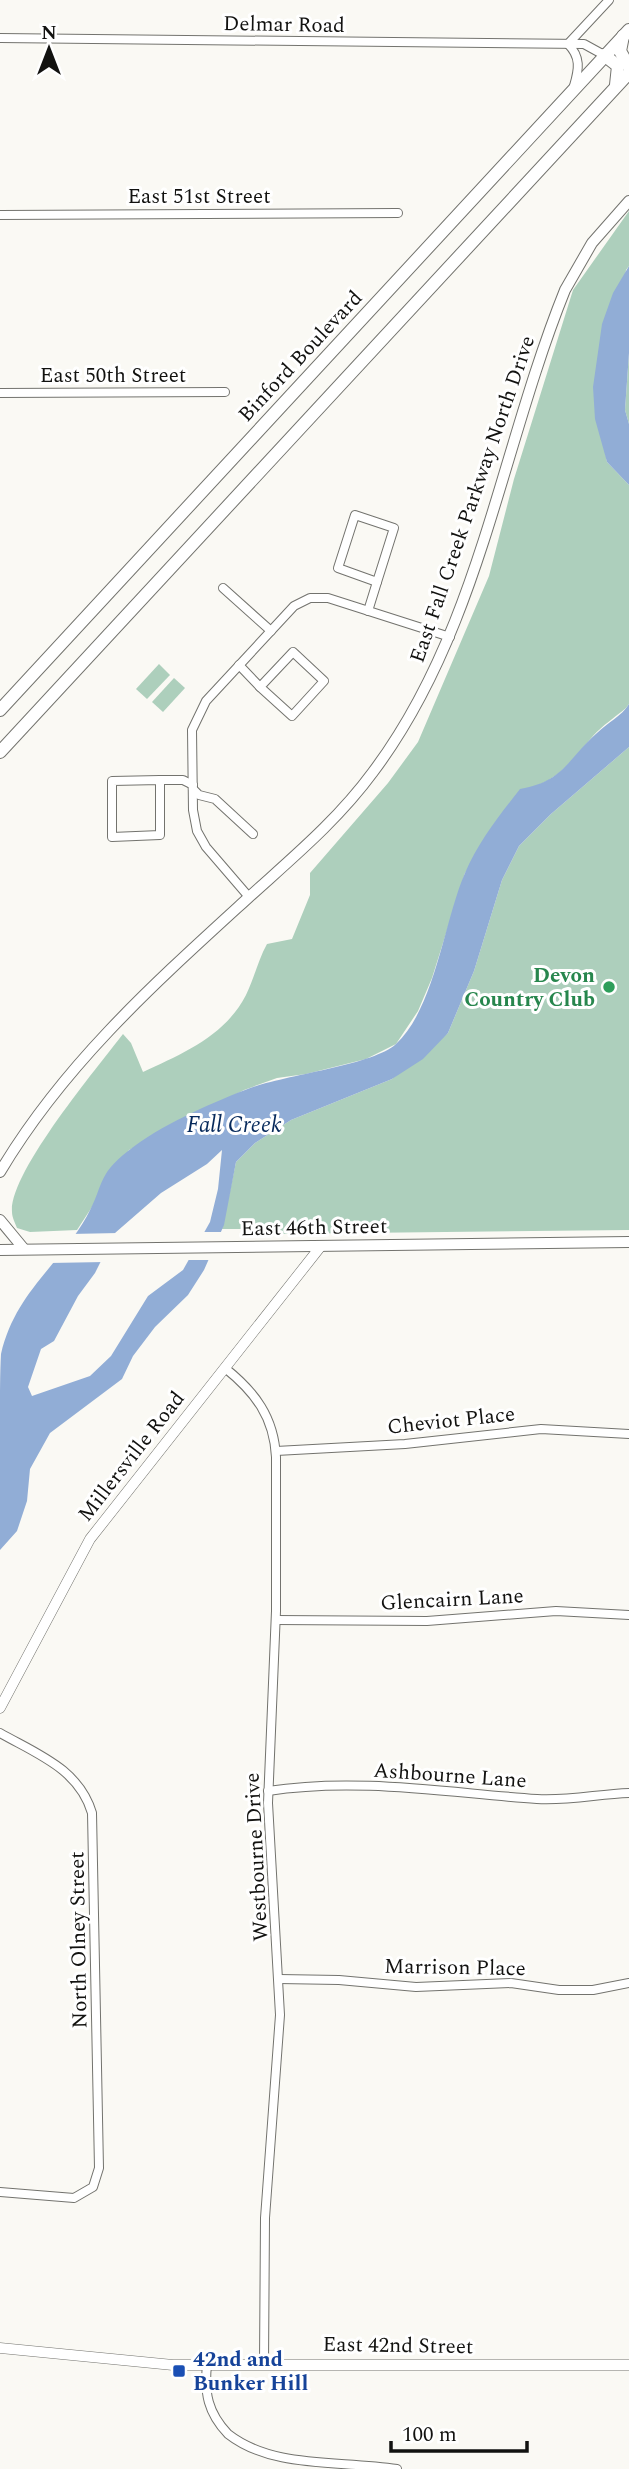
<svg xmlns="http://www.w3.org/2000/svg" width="629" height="2469" font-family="Spectral,serif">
<rect width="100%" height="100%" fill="#faf9f4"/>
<!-- green -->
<g fill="#adcfbc">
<path d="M629 211V266L626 270 604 446 607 462 629 485V704L626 708C615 717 602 726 593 736 569 763 558 783 520 790L465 873 432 978 418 1011 396 1044 366 1059 306 1074 277 1078 244 1090 129 1150 77 1230 30 1232 17 1228C15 1223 12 1217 12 1212 9 1173 97 1068 123 1034L131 1043 143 1072C182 1054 225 1036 246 995 254 979 258 960 267 944L292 939 310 895V873L388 783 418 742 489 576 514 479 573 290Z"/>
<path d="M629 353V424L625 410Z"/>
<path d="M159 664 170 675 147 699 136 689Z"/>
<path d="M174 678 185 688 163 712 152 702Z"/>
<path d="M629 747V1230L270 1234 257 1229H222L236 1162 255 1143 291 1120 392 1079 448 1033 474 971 502 880 519 846 551 814Z"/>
</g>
<!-- water -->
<g fill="#91add6" fill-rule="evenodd">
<path d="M629 266V353L625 410 629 424V485L607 462 595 419 593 387 602 324 613 293Z"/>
<path d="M629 704V747L551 814 519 846 502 880 474 971 448 1033 423 1059 392 1079 291 1120 255 1143 236 1162 224 1225 204 1270 188 1295 155 1327 133 1356 122 1379 50 1433 30 1469 27 1501 17 1531 0 1550C0 1504 0 1458 0 1412 0 1394 0 1372 1 1354 15 1293 58 1267 87 1216 104 1186 96 1176 128 1151 161 1125 207 1105 245 1090 281 1075 372 1066 396 1044 435 1008 444 921 465 873 479 841 499 816 520 789 565 781 567 759 597 733 607 723 622 716 629 704ZM222 1150 218 1189 210 1222 183 1270 148 1296 111 1356 90 1376 32 1396 28 1387 41 1349 54 1341 78 1296 95 1273 115 1233 161 1193 207 1164Z"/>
</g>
<!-- pier -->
<g fill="#faf9f4">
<path d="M200 1232H225L212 1260H184Z"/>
<path d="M119 1233 105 1262 49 1263 70 1234Z"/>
</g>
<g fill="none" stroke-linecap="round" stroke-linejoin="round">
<defs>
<g id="minor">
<path d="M0 38 584 44 604 55"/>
<path d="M568 44 609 0"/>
<path d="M568 44C581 57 579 69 574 86"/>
<path d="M0 215 398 213"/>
<path d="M0 393 225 392"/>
<path d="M355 515 394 528 377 582 338 568Z"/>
<path d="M223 588 271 631"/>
<path d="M368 611 377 582"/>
<path d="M293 652 324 681 292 716 260 687Z"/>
<path d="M239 665 260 687"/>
<path d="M160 780V835L112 837V781Z"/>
<path d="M160 780H183L193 785"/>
<path d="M193 789 199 795 215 799 253 834"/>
<path d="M249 897 206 847 197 831 193 810 192 730 206 701 294 606 310 598H328L450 637"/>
<path d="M225 1368C255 1392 274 1417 276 1457V1611L268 1803 280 2015 265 2218 264 2363"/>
<path d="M276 1451 405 1444 541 1429 629 1434"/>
<path d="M276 1620 427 1621 556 1611 629 1615"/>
<path d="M0 1733C37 1754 79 1769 92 1813L99 2168 93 2187 74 2198 0 2192"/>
<path d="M268 1791C357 1777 449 1793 537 1799 568 1801 599 1794 629 1793"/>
<path d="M279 1979 339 1980 416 1987 511 1983 559 1990H593L629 1983"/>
<path d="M207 2365C204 2393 208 2413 228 2434 273 2469 337 2460 397 2469"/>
</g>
<g id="tertiary">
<path d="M0 1708 90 1539 321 1246"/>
<path d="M0 2348 173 2365H629"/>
</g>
<g id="secondary">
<path d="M0 1172C64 1064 156 982 248 898 292 858 337 821 373 772 479 631 500 451 565 290L592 243 629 201"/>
<path d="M0 1220 24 1249"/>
<path d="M0 1250 629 1242"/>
</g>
<g id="primary">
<path d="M623 36 620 51 629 67"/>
<path d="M604 55 618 66 616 85"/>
<path d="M0 710 629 30"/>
<path d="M0 752 629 73"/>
</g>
</defs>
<!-- minor casing -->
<use href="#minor" stroke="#73736e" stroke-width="10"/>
<!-- tertiary casing -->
<use href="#tertiary" stroke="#73736e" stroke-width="11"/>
<!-- secondary casing -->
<use href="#secondary" stroke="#73736e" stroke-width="12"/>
<!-- primary casing -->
<use href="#primary" stroke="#73736e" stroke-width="14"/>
<!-- minor -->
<use href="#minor" stroke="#fff" stroke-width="8"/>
<!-- tertiary -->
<use href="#tertiary" stroke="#fff" stroke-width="10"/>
<!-- secondary -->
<use href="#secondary" stroke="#fff" stroke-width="10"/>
<!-- primary -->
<use href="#primary" stroke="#fff" stroke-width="12"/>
</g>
<!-- markers -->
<circle fill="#2e9e5b" stroke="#fff" stroke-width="2.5" cx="609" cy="987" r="7"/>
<rect fill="#1a4fb4" stroke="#fff" stroke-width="2.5" x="172" y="2364" width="14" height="14" rx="3.5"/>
<g text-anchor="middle" stroke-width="6" stroke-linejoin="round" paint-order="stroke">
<!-- street labels -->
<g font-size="21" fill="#121210" stroke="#fff">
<text transform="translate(284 24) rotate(1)" y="7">Delmar Road</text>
<text x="199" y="203">East 51st Street</text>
<text transform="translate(300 356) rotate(-47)" y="7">Binford Boulevard</text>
<text x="113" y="382">East 50th Street</text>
<text transform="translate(472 499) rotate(-71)" y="7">East Fall Creek Parkway North Drive</text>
<text transform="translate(314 1227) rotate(-1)" y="7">East 46th Street</text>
<text transform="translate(451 1420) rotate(-6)" y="7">Cheviot Place</text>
<text transform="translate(131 1456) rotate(-52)" y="7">Millersville Road</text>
<text transform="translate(452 1599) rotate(-3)" y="7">Glencairn Lane</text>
<text transform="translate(450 1775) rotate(4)" y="7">Ashbourne Lane</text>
<text transform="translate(256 1857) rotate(-93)" y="7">Westbourne Drive</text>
<text transform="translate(78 1940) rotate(-91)" y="7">North Olney Street</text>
<text transform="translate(455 1967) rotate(1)" y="7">Marrison Place</text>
<text transform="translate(398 2345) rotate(1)" y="7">East 42nd Street</text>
</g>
<!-- leisure labels -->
<g font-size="21" font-weight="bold" fill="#27864d" stroke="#fff" text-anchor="end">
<text x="595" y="982">Devon<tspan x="595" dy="24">Country Club</tspan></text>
</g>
<!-- transit labels -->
<g font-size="21" font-weight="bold" fill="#164399" stroke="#fff" text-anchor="start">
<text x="193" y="2366">42nd and<tspan x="193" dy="24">Bunker Hill</tspan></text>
</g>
<!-- water labels -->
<g font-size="23" font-style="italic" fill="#06295b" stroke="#fff">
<text x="234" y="1132">Fall Creek</text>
</g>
</g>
<!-- north arrow -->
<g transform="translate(49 49)" stroke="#ffffff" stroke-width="5" paint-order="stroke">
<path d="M0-5L12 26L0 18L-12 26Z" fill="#121210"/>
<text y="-10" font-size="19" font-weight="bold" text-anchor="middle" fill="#121210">N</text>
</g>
<!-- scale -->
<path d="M391 2441v10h136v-10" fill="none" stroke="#121210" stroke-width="3.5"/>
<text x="402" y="2441" font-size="21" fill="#121210" stroke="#ffffff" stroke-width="5" paint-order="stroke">100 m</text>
</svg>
